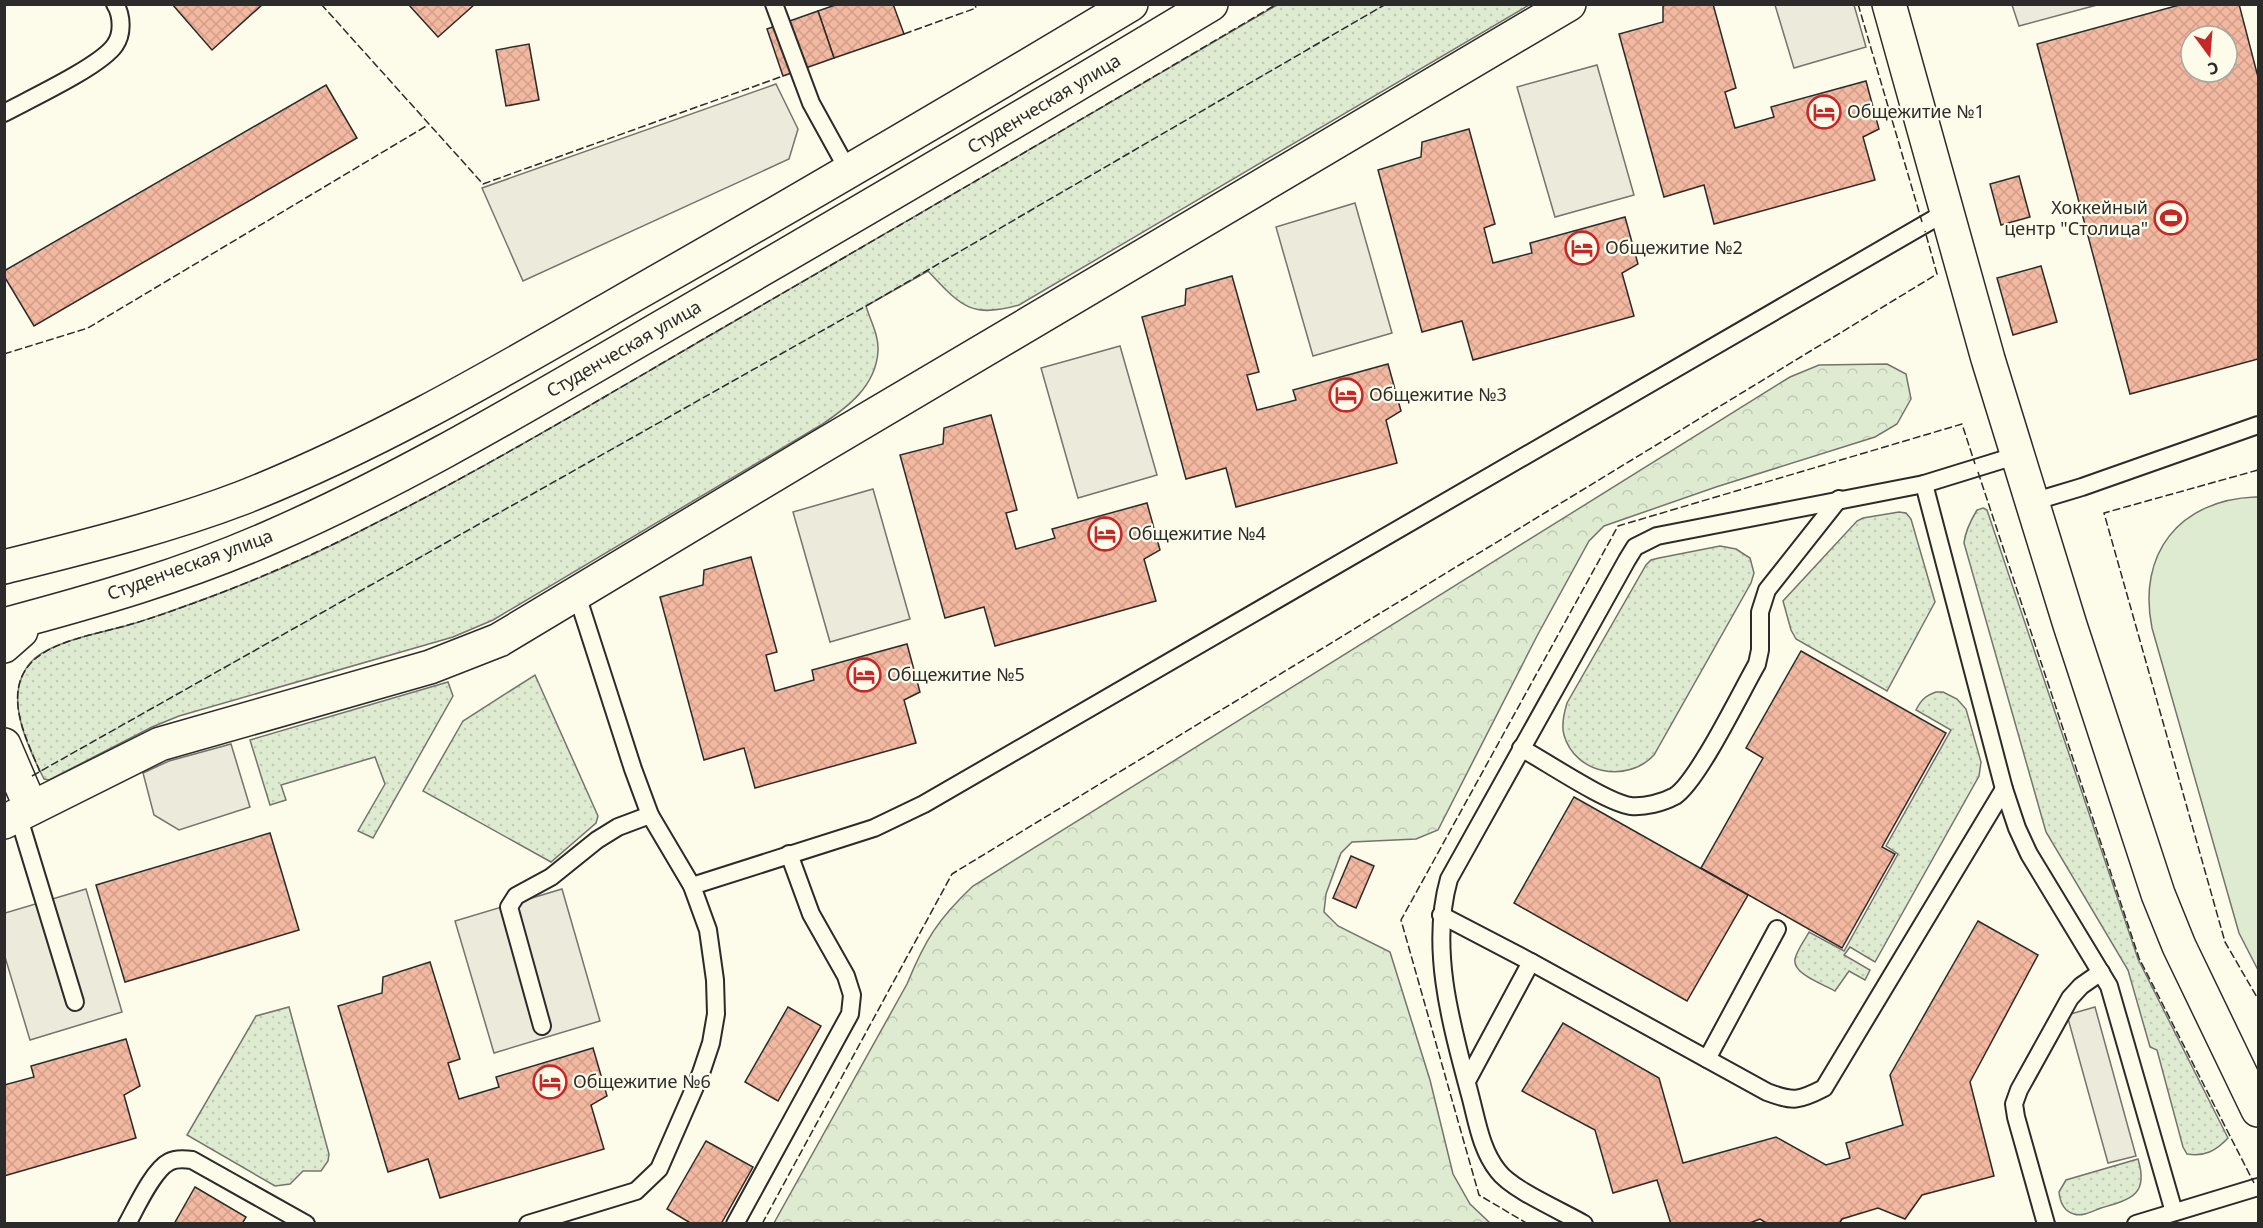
<svg xmlns="http://www.w3.org/2000/svg" width="2263" height="1228" font-family="'Noto Sans',sans-serif">
<defs>
<pattern id="grass-dots" width="8" height="8" patternUnits="userSpaceOnUse" patternTransform="scale(1.5)"><rect width="8" height="8" fill="#deebd1"/><path d="M2 2h.1M6 6h.1" fill="none" stroke="#bfcab4" stroke-width="1.8" stroke-linecap="round"/></pattern>
<pattern id="forest-crowns" width="20" height="18" patternUnits="userSpaceOnUse" patternTransform="scale(1.5)"><rect width="20" height="18" fill="#deebd1"/><path d="M2 6a3 3 0 1 1 6 0M12 15a3 3 0 1 1 6 0" fill="none" stroke="#bfcab4"/></pattern>
<pattern id="building-cross-hatch" width="8" height="8" patternUnits="userSpaceOnUse" patternTransform="scale(1.5)"><rect width="8" height="8" fill="#f2b8a0"/><path d="M0 0l8 8M0 8l8-8" fill="none" stroke="#d09e8a"/></pattern>
</defs>
<rect width="100%" height="100%" fill="#fdfbea"/>
<!-- grass -->
<g fill="url(#grass-dots)" stroke="#74746e" stroke-width="1.5">
<path d="M1277 5H1529L1019 305C970 319 960 305 928 271L866 306C870 320 879 335 878 351 876 386 848 407 821 425L493 620 453 637 179 716 152 727 49 780 44 779C26 744 0 690 35 658 57 640 101 633 129 625 149 619 168 612 188 605 251 583 313 556 372 525 489 466 602 398 716 332 904 224 1090 114 1277 5Z"/>
<path d="M1983 508 1987 510 2138 959 2228 1138C2216 1151 2204 1157 2187 1154L2183 1147 2157 1050 2150 1047 2128 970 2046 832 1964 543C1965 532 1971 520 1977 510Z"/>
<path d="M1899 512 1906 513 1911 519 1935 602 1887 691 1796 639 1791 630 1783 601 1857 521 1863 518Z"/>
<path d="M1720 546 1736 549 1750 558 1754 573 1751 583 1654 755C1627 784 1575 774 1564 735 1561 725 1564 713 1567 703L1646 565 1651 560 1659 558Z"/>
<path d="M535 675 598 816 596 823 551 862 423 791 463 721Z"/>
<path d="M448 682 453 696 373 838 358 831 385 784 375 757 281 785 286 800 270 805 250 740Z"/>
<path d="M1936 692H1943L1957 699 1966 709 1981 762 1979 776 1875 962 1850 947 1844 955 1870 970 1865 980 1849 971 1835 991C1825 985 1792 974 1795 959 1797 950 1805 940 1809 932L1844 951 1898 854 1886 846 1951 730 1916 710C1921 700 1925 696 1936 692Z"/>
<path d="M289 1007 329 1154 328 1161 321 1171H303L290 1184 275 1186 187 1135 256 1016Z"/>
<path d="M2138 1159C2149 1195 2131 1199 2101 1208 2093 1211 2082 1217 2074 1214 2063 1211 2060 1202 2059 1192L2066 1180Z"/>
</g>
<!-- forest -->
<path fill="url(#forest-crowns)" stroke="#74746e" stroke-width="1.5" d="M1887 364 1906 374 1911 399 1897 424 1875 437 1716 487 1604 526 1589 541 1537 636 1438 830 1416 839 1352 842 1341 853 1326 894 1324 912 1338 926 1390 952 1430 1080 1453 1174 1470 1204 1490 1223H774L907 984C925 940 938 919 973 886L1790 377 1819 365Z"/>
<!-- pitch -->
<path fill="#deebd1" stroke="#74746e" stroke-width="1.5" d="M2255 497H2258V970L2239 933 2152 628C2137 554 2179 500 2255 497Z"/>
<!-- parking -->
<g fill="#eceadb" stroke="#74746e" stroke-width="1.5">
<path d="M1775 5H1854L1866 47 1794 68Z"/>
<path d="M2012 5V4L2097 5 2019 26Z"/>
<path d="M1597 65 1634 195 1555 217 1517 87Z"/>
<path d="M776 84 798 129 789 159 523 281 482 188Z"/>
<path d="M1355 203 1392 333 1313 356 1276 227Z"/>
<path d="M1120 346 1157 475 1078 498 1041 368Z"/>
<path d="M873 489 910 619 830 642 793 512Z"/>
<path d="M231 744 250 807 179 830 154 815 143 773 169 761Z"/>
<path d="M86 889 122 1012 30 1040 5 957V913Z"/>
<path d="M562 889 600 1021 494 1053 455 921Z"/>
<path d="M2095 1007 2136 1156 2108 1163 2067 1015Z"/>
</g>
<!-- building -->
<g fill="url(#building-cross-hatch)" stroke="#2b2b2b" stroke-width="1.5" fill-rule="evenodd">
<path d="M172 4H263L212 50Z"/>
<path d="M408 4H475L438 37Z"/>
<path d="M838 4H893L904 34 834 58 818 11Z"/>
<path d="M1669 4H1713L1736 88 1725 92 1735 128 1774 117 1771 107 1866 81 1879 129 1863 137 1875 180 1714 224 1704 185 1664 197 1619 34 1663 22V6Z"/>
<path d="M2183 4H2239L2258 77V359L2130 394 2037 44ZM2191 36H2227V72H2191Z"/>
<path d="M818 11 834 58 783 76 767 29Z"/>
<path d="M529 44 539 100 506 106 496 50Z"/>
<path d="M326 85 357 138 34 326 4 276V271Z"/>
<path d="M1469 129 1495 224 1484 228 1493 263 1532 253 1530 243 1625 217 1638 264 1622 273 1634 316 1473 360 1462 321 1422 332 1378 170 1421 157 1422 142Z"/>
<path d="M2019 176 2030 217 2001 225 1990 184Z"/>
<path d="M2041 266 2057 322 2013 335 1997 278Z"/>
<path d="M1232 276 1259 372 1247 375 1257 410 1296 400 1293 390 1388 364 1401 411 1386 420 1397 463 1236 507 1226 468 1186 479 1142 317 1185 305 1186 289Z"/>
<path d="M991 415 1017 510 1006 513 1016 549 1055 538 1052 529 1147 503 1160 550 1144 559 1156 601 995 646 984 607 945 618 900 455 943 444 944 428Z"/>
<path d="M751 557 777 652 766 655 775 691 814 680 812 670 907 644 920 692 904 700 916 743 755 788 744 748 704 760 660 597 703 585 704 570Z"/>
<path d="M1801 651 1946 733 1882 847 1895 854 1842 948 1701 868 1763 758 1746 748Z"/>
<path d="M1574 797 1748 895 1687 1001 1514 903Z"/>
<path d="M270 833 299 930 125 982 96 885Z"/>
<path d="M1351 856 1374 866 1356 908 1333 898Z"/>
<path d="M1978 921 2038 955 1970 1082 1994 1176 1922 1195 1905 1219 1878 1208 1842 1219 1839 1224H1768L1760 1219 1747 1224H1671L1657 1180 1613 1193 1595 1130 1522 1091 1563 1023 1659 1078 1683 1163 1776 1137 1826 1165 1850 1158 1846 1143 1903 1125 1890 1075Z"/>
<path d="M430 962 460 1059 448 1063 459 1099 499 1087 496 1077 593 1048 607 1096 591 1105 604 1149 440 1198 428 1159 388 1172 338 1006 382 993 383 977Z"/>
<path d="M788 1007 821 1026 778 1101 745 1082Z"/>
<path d="M126 1039 140 1086 124 1095 136 1138 4 1176V1085L34 1077 31 1066Z"/>
<path d="M706 1141 753 1167 721 1224H692L667 1209Z"/>
<path d="M195 1187 246 1217 242 1224H174Z"/>
</g>
<g fill="none" stroke-linecap="round" stroke-linejoin="round">
<defs>
<g id="service">
<path d="M774 4 811 103 849 172"/>
<path d="M4 113C30 99 101 66 115 45 123 34 122 15 115 4"/>
<path d="M1924 484 2004 789 2017 828 2029 854 2109 986 2174 1212"/>
<path d="M2032 502 2082 487 2258 425"/>
<path d="M1521 748C1545 761 1607 803 1631 806 1645 807 1662 803 1675 796 1698 781 1741 692 1757 664L1760 650V612L1767 590 1839 499"/>
<path d="M18 815 75 1002"/>
<path d="M692 886 874 828 924 804 1946 212"/>
<path d="M1441 915 1531 962 1767 1092C1793 1102 1799 1101 1824 1088L2004 789"/>
<path d="M542 1026 509 907 516 896 551 877 597 840 618 827 650 815"/>
<path d="M1707 1059 1777 929"/>
<path d="M1467 1081 1531 962"/>
<path d="M127 1224C136 1208 153 1170 169 1162 176 1158 185 1159 192 1160L306 1224"/>
<path d="M528 1224 636 1191 659 1169 701 1073 711 1043 716 1014 715 980 708 930 692 886 650 815 633 769 577 595"/>
<path d="M735 1224 850 1014 852 995 846 976 811 914 789 854"/>
<path d="M1584 1224C1562 1211 1512 1190 1498 1171 1481 1150 1477 1121 1470 1095 1452 1027 1429 949 1449 879L1627 560 1635 547 1657 536 1924 484 2018 455"/>
<path d="M2046 1224 2016 1117 2014 1104 2019 1090 2070 998 2081 986 2101 972"/>
<path d="M2136 1224 2258 1187"/>
</g>
<g id="minor">
<path d="M1889 4 1988 359 2070 625 2158 894 2179 946 2258 1110"/>
<path d="M4 646 21 631"/>
<path d="M4 745 31 808"/>
<path d="M4 822 160 744 430 667 499 640 817 449 1569 4"/>
</g>
<g id="primary">
<path d="M4 567C84 547 166 527 242 498 379 444 505 369 632 296 799 201 966 103 1131 4"/>
<path d="M4 625C94 601 185 575 271 537 411 476 542 396 674 320 854 216 1033 111 1211 4"/>
</g>
</defs>
<!-- service casing -->
<use href="#service" stroke="#2b2b2b" stroke-width="20"/>
<!-- minor casing -->
<use href="#minor" stroke="#2b2b2b" stroke-width="36"/>
<!-- primary casing -->
<use href="#primary" stroke="#2b2b2b" stroke-width="36"/>
<!-- service -->
<use href="#service" stroke="#fdfbea" stroke-width="16"/>
<!-- minor -->
<use href="#minor" stroke="#fdfbea" stroke-width="33"/>
<!-- primary -->
<use href="#primary" stroke="#fdfbea" stroke-width="33"/>
<!-- fence -->
<g stroke="#2b2b2b" stroke-width="1.5" stroke-dasharray="8 3" stroke-linecap="butt">
<path d="M321 4 483 184 783 76"/>
<path d="M1858 4 1922 222"/>
<path d="M904 34 976 8 975 4"/>
<path d="M4 354 88 328 428 125"/>
<path d="M2258 470 2104 513 2225 942 2258 999"/>
<path d="M1978 472 2139 958 2254 1183"/>
<path d="M40 772C26 737 0 690 35 659 57 640 101 633 128 625 150 619 172 611 194 603 254 581 313 555 370 526 487 467 599 400 712 334 901 225 1089 115 1277 4"/>
<path d="M32 776 866 306 1386 4"/>
<path d="M762 1224 952 874 1937 274 1925 231"/>
<path d="M1528 1224 1479 1195 1401 920 1618 526 1962 424 1975 464"/>
<path d="M2258 1224V1223"/>
</g>
</g>
<!-- icons -->
<defs>
<symbol id="hotel-ring" viewBox="-11 -11 22 22"><circle r="9.5" fill="#fdfbea" stroke="#c62828" stroke-width="1.5"/><path d="M-6-4.5h1.5V1H6V5H4.5V3h-9V5H-6ZM-4 0a1.8 1.8 0 1 1 3.6 0ZM.5 0V-2.5h3Q6-2.5 6 0Z" fill="#c62828"/></symbol>
<symbol id="stadium-ring" viewBox="-11 -11 22 22"><circle r="9.5" fill="#fdfbea" stroke="#c62828" stroke-width="1.5"/><path d="M0-5a6.5 5 0 1 0 0 10a6.5 5 0 1 0 0-10ZM-3.5-1.8h7v3.6h-7Z" fill="#c62828"/></symbol>
</defs>
<g fill-rule="evenodd">
<use href="#hotel-ring" x="1805" y="93" width="38" height="38"/>
<use href="#stadium-ring" x="2152" y="199" width="38" height="38"/>
<use href="#hotel-ring" x="1563" y="229" width="38" height="38"/>
<use href="#hotel-ring" x="1327" y="376" width="38" height="38"/>
<use href="#hotel-ring" x="1086" y="515" width="38" height="38"/>
<use href="#hotel-ring" x="845" y="656" width="38" height="38"/>
<use href="#hotel-ring" x="531" y="1063" width="38" height="38"/>
</g>
<g text-anchor="middle" stroke-width="4.5" stroke-linejoin="round" paint-order="stroke">
<!-- street labels -->
<g font-size="18" fill="#2b2b2b" stroke="#fdfbea">
<text transform="translate(1044 104) rotate(-31)" y="6">Студенческая улица</text>
<text transform="translate(624 349) rotate(-30)" y="6">Студенческая улица</text>
<text transform="translate(190 565) rotate(-20)" y="6">Студенческая улица</text>
</g>
<!-- poi labels -->
<g font-size="18" fill="#2b2b2b" stroke="#fdfbea" text-anchor="start">
<text x="1847" y="118">Общежитие №1</text>
<text x="2148" y="214" text-anchor="end">Хоккейный<tspan x="2148" dy="21">центр "Столица"</tspan></text>
<text x="1605" y="254">Общежитие №2</text>
<text x="1369" y="401">Общежитие №3</text>
<text x="1128" y="540">Общежитие №4</text>
<text x="887" y="681">Общежитие №5</text>
<text x="573" y="1088">Общежитие №6</text>
</g>
</g>
<!-- border -->
<rect width="2263" height="1228" fill="none" stroke="#2b2b2b" stroke-width="12"/>
<!-- north arrow -->
<g transform="translate(2209 54) rotate(164)"><circle r="28" fill="#fdfbea" stroke="#a9a89e" stroke-width="1.5"/>
<path d="M0-4.5L10 22L0 15L-10 22Z" fill="#c62828"/>
<text y="-9" font-size="16" font-weight="bold" text-anchor="middle" fill="#2b2b2b">С</text>
</g>
</svg>
